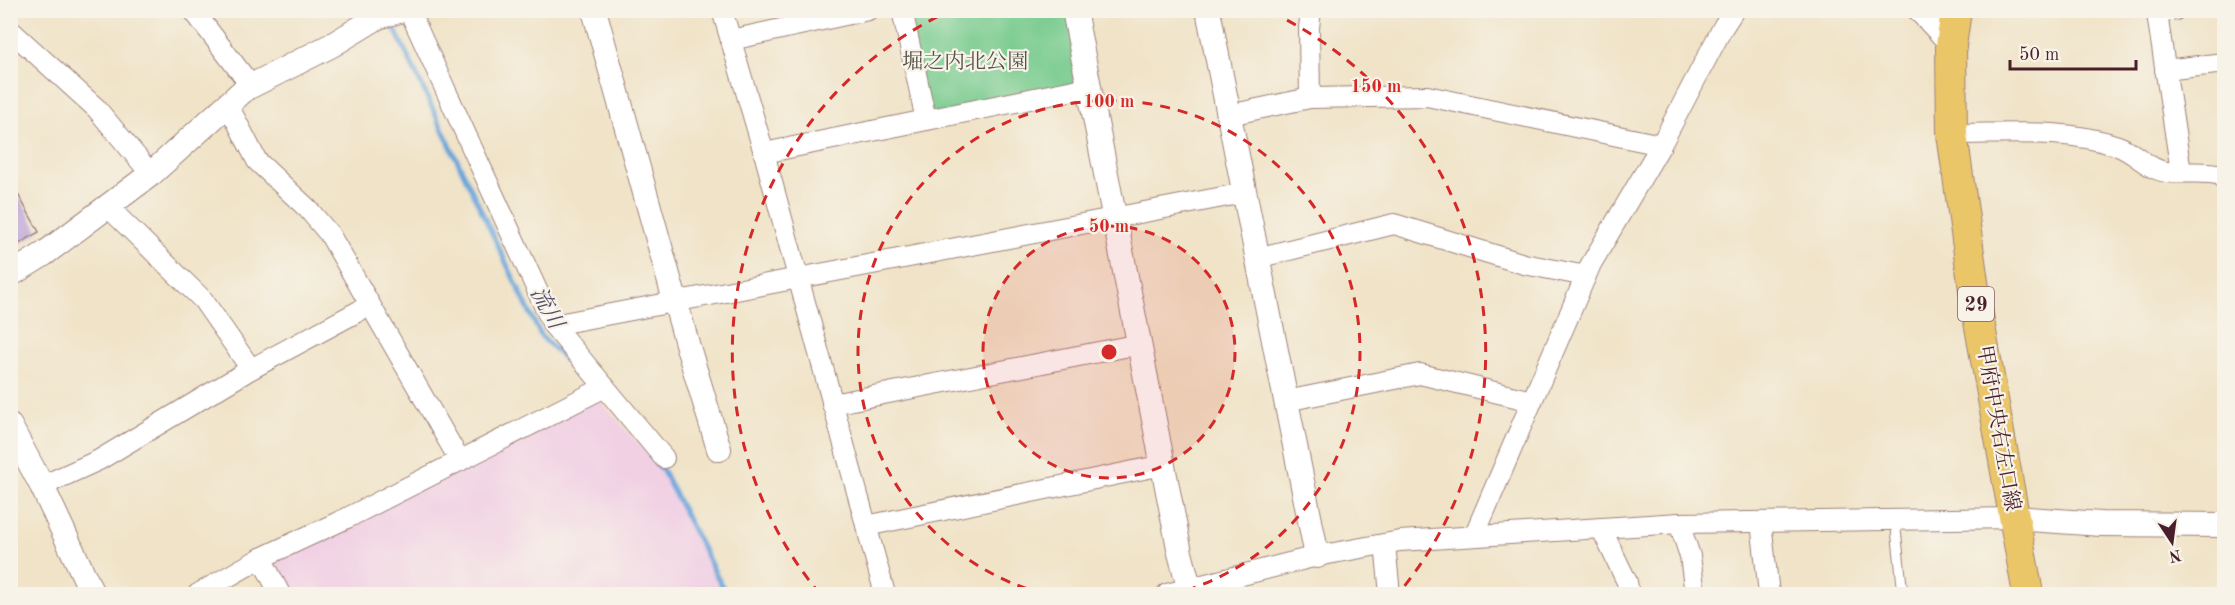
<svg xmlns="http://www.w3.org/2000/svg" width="2235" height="605" font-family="'Old Standard TT','Noto Serif JP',serif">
<rect width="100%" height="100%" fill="#f7f3e8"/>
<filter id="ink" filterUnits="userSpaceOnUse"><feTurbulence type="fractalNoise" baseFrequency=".0167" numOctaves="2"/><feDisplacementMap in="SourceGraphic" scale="12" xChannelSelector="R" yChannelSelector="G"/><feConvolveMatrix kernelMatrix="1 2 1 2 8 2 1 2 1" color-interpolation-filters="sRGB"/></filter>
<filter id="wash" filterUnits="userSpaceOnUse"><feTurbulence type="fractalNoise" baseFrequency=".008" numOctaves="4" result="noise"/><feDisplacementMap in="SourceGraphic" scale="24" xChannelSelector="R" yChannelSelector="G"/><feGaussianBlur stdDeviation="1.35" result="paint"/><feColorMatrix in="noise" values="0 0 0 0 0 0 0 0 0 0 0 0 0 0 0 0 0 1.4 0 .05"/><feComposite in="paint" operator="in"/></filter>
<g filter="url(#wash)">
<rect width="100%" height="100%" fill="#f0e3c7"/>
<!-- built -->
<path fill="#f1d0e4" d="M593 393 663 471 722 594H288L271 562Z"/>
<!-- green -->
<path fill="#76ca8d" stroke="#60745c" stroke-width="1.5" d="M902 11H1074L1089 87 926 120Z"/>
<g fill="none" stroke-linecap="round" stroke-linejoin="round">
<!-- stream -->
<g stroke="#69a5da" stroke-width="5">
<path d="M391 21 541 336 591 385"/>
<path d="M655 461 663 471 726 594"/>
</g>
</g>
<g id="blocks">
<!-- building -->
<path fill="#b398d4" d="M10 180 39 232 17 245 10 234Z"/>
</g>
</g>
<g filter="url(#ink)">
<use href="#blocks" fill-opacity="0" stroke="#9d8179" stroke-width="1.5"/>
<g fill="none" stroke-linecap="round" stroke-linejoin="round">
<defs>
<path id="service" d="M1895 520 1903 594"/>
<g id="minor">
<path d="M193 10 251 86"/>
<path d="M409 10 553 325 664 458"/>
<path d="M722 10 764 153 885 594"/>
<path d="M902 10 926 120"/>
<path d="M1917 10 1951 46"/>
<path d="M2175 10 2157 14 2181 172"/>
<path d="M10 30 96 108 151 174"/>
<path d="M731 40 868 10"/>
<path d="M2165 70 2224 63"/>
<path d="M1310 98 1309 28 1311 10"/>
<path d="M228 105 257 161 308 209 330 235 460 461"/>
<path d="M1229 115 1310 98 1427 96 1661 145"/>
<path d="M1952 134C2008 134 2065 128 2118 146 2135 152 2148 170 2167 172 2186 174 2203 170 2222 175L2224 180"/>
<path d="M764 153 1089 87"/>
<path d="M107 206 203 300 251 369"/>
<path d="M1257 258 1394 224 1524 264 1586 276"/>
<path d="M553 325 1244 193"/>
<path d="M1286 401 1420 374 1532 401"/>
<path d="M832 404 1140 344"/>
<path d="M42 486 99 460 251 369 370 305"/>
<path d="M1761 522 1769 594"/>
<path d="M1679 523 1690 556 1695 594"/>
<path d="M866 526 1163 465"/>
<path d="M1601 528 1627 582 1629 594"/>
<path d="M1474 536 1591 264 1661 145 1723 27 1734 10"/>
<path d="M1385 544 1390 594"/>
<path d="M261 558 280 594"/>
<path d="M198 594 261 558 347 518 605 387"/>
<path d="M1167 594 1317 556 1400 541 1679 523 2015 518"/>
</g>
<g id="tertiary">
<path d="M594 10 688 347 719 449"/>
<path d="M1074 10 1180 553 1191 594"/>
<path d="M1208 10 1317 556"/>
<path d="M10 275 44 254 151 174 245 89 332 45 378 17 403 10"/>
<path d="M10 426 42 486 87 582 92 594"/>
<path d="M2015 518 2101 524 2224 525"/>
</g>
<path id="primary" d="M1956 10 1951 46 1952 134 1977 310 2028 594"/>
</defs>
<!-- service casing -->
<use href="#service" stroke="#9d8179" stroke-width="11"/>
<!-- minor casing -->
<use href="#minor" stroke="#9d8179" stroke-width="22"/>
<!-- tertiary casing -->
<use href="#tertiary" stroke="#9d8179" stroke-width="26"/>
<!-- primary casing -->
<use href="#primary" stroke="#9d8179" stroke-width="32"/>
<!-- service -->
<use href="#service" stroke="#fff" stroke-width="9"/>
<!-- minor -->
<use href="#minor" stroke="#fff" stroke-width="20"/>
<!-- tertiary -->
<use href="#tertiary" stroke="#fff" stroke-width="24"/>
<!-- primary -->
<use href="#primary" stroke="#ebc669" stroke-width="30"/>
</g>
</g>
<!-- distance rings -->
<circle cx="1109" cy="352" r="126" fill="#d62828" fill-opacity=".12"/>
<g fill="none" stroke="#d62828" stroke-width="3" stroke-dasharray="10 8">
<circle cx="1109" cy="352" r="126"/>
<path d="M1044 594A251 251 0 1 1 1174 594"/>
<path d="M820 594A377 377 0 0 1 947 12M1271 12A377 377 0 0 1 1398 594"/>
</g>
<g text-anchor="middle" stroke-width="4.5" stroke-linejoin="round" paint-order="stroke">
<!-- shield labels -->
<rect fill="#f7f3e8" stroke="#7e5f64" stroke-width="1.5" x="1958" y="287" width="36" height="34" rx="4.5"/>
<g font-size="20" font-weight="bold" fill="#4a1f2b">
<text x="1976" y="311">29</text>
</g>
<!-- park labels -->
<g font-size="21" fill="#575248" stroke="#f7f3e8">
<text x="965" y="68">堀之内北公園</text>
</g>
<!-- street labels -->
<g font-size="21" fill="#4a1f2b" stroke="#f7f3e8">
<text transform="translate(1999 428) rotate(80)" y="7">甲府中央右左口線</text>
</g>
<!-- water labels -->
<g font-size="22" font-style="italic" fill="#554e68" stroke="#f7f3e8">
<text transform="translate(548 307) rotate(61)" y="8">流川</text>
</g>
</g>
<circle cx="1109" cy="352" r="9" fill="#d62828" stroke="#f7f3e8" stroke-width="3"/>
<g font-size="18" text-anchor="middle" font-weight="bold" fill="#d62828" stroke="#f7f3e8" stroke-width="4.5" stroke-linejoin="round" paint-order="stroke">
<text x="1376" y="92">150 m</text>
<text x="1109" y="107">100 m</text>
<text x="1109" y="232">50 m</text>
</g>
<!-- margin -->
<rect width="2235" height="605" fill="none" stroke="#f7f3e8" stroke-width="36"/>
<!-- north arrow -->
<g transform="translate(2172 542) rotate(167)" stroke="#f7f3e8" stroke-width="4.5" paint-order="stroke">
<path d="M0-4.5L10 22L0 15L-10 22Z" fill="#4a1f2b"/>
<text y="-9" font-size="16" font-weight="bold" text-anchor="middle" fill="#4a1f2b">N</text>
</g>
<!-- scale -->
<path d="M2010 60v9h126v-9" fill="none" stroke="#4a1f2b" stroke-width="3"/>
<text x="2019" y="60" font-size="18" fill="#4a1f2b" stroke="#f7f3e8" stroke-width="4.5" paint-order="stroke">50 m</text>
</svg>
